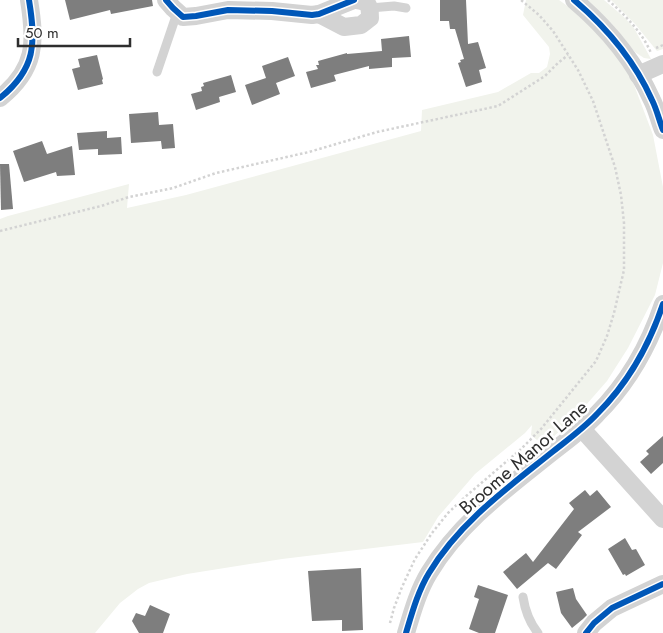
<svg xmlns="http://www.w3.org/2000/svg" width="663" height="633" font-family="Jost,sans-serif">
<rect width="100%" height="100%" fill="#fff"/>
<!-- green -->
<g fill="#f1f3ec">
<path d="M526 0H559L573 10 595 30 614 53 631 77 653 135 663 187V263L655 295 628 348 607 381 579 413 551 439 538 448 540 443 548 434 537 440 531 435 532 425 525 433 475 474 438 517 423 542 282 559 187 574 149 583 138 589 120 603 95 633H0V219L8 216 129 184 127 208 186 195 421 131 422 110 498 92 531 73H539L547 67 550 54 549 47 523 15Z"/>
<path d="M587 0H604L624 17 634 28 651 59 644 58 635 52 611 23Z"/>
<path d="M611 0H663V49L657 51 635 24Z"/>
</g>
<!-- building -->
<g fill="#7e7e7e">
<path d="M65 0H152L153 6 111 14 110 10 70 20Z"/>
<path d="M440 0H466L468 44 478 42 486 68 479 70 482 82 466 87 458 63 461 62 460 60 464 59 455 29H450L449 21H440Z"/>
<path d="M409 36 411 57 392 58V67L369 69V66L334 75 336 81 311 88 306 72 318 69 316 65H319L318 61 347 53V54L382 51 381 39Z"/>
<path d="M97 55 103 79 102 80 103 84 78 90 72 69 80 67 78 59Z"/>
<path d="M288 57 295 76 276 83 280 94 252 105 245 85 266 78 262 66Z"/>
<path d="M231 75 236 92 219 97 220 102 196 110 191 94 202 91 201 87 204 86 203 83Z"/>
<path d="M158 112 159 125 173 124 175 148 162 149 161 141 131 143 129 114Z"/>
<path d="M107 131V138L121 137 122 154 98 155V149L79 150 77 133Z"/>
<path d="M42 141 47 154 72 146 75 175 57 176 56 172 24 182 13 151Z"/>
<path d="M0 164H9L13 209 1 210Z"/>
<path d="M663 436V463L651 474 640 462 649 454 646 451Z"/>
<path d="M585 490 590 496 597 490 611 507 578 532 582 535 556 569 548 563 517 589 503 572 526 553 533 562 574 509 569 503Z"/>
<path d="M625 538 632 550 636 549 645 565 626 576 625 574 623 575 608 549Z"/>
<path d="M361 568 363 630 342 631V620L312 621 308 571Z"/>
<path d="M478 585 508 595 495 633H479L469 629 479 599 474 597Z"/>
<path d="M573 588 576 599 587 615 583 619 572 628 561 613 556 592Z"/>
<path d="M150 605 170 614 163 633H139L132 621 136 613 145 616Z"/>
</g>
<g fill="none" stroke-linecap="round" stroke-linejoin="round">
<!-- path -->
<g stroke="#d3d3d3" stroke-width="2.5" stroke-dasharray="2.5 2.5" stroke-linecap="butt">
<path d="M608 0C625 15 642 32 651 53"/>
<path d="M656 48 663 45"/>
<path d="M0 231 101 206 129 197 173 188 216 173 309 152 377 132 498 106 545 76 558 63 568 55"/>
<path d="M390 623 394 608 402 587 415 559 432 533 448 513 465 497 521 449 541 429 596 361 607 336 614 313 624 270V223L621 195 615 167 593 101 578 70 553 31 539 15 521 0"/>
</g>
<!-- service -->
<g stroke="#d3d3d3" stroke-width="9">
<path d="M370 8 394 6 406 8"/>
<path d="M157 72 177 13"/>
<path d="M523 597C525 610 529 622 538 633"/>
</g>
<!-- minor -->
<g stroke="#d3d3d3" stroke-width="18">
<path d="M166 0 173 8 183 17 196 16 228 10 272 11 312 15 319 14 354 0"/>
<path d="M574 0C606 27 635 62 652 100 657 110 659 120 663 130"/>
<path d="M319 14 344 27 361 25 370 18C370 6 369 2 357 0"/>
<path d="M638 75 663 64"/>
<path d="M0 98C36 69 36 43 29 0"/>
<path d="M582 429 663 519"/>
<path d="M406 633C412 613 418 591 429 573 459 523 506 489 551 453 566 441 583 429 597 414 628 383 649 346 663 304"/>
<path d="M586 633 594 623 612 608 663 584"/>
</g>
<defs>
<g id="cycleway">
<path d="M166 0 173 8 183 17 196 16 228 10 272 11 312 15 319 14 354 0"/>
<path d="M574 0C606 27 635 62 652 100 657 110 659 120 663 130"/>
<path d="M0 98C36 69 36 43 29 0"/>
<path d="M406 633C412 613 418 591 429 573 459 523 506 489 551 453 566 441 583 429 597 414 628 383 649 346 663 304"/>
<path d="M586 633 594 623 612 608 663 584"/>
</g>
</defs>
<!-- cycleway casing -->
<use href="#cycleway" stroke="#fff" stroke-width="9"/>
<!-- cycleway -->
<use href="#cycleway" stroke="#0057b8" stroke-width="6"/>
</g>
<g text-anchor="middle" stroke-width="5" stroke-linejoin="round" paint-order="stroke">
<!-- street labels -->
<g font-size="19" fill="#2e2e2e" stroke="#fff">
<text transform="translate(523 457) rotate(-41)" y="7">Broome Manor Lane</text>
</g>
</g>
<!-- scale -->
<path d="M18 38v8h112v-8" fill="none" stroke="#2e2e2e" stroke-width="2.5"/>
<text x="25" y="38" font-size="15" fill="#2e2e2e" stroke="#ffffff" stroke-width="4" paint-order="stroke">50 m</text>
</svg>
